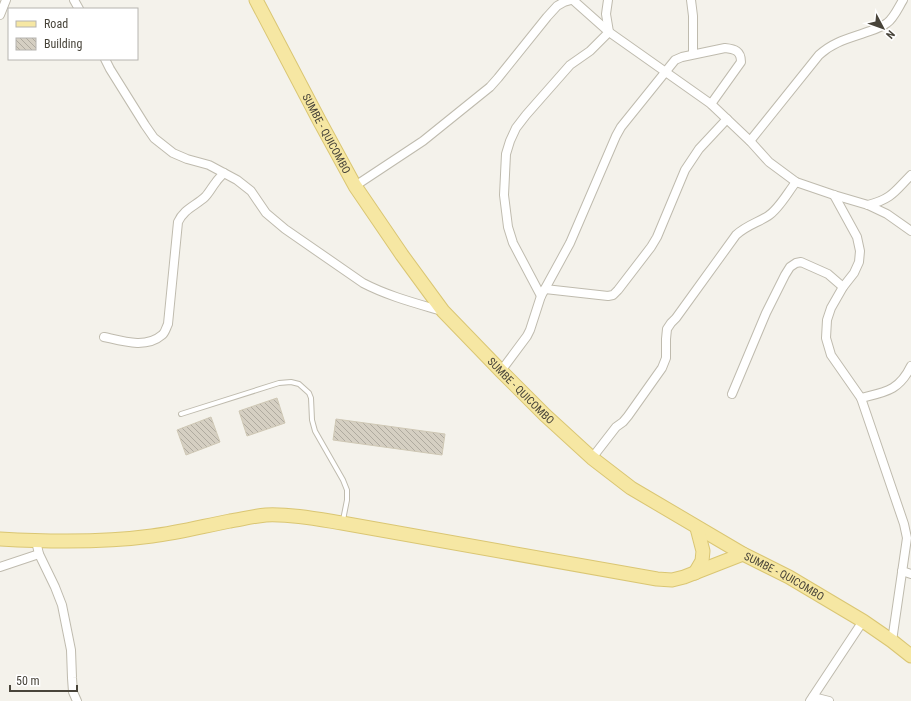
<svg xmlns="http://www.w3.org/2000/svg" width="911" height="701" font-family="'Roboto Condensed',sans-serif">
<defs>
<pattern id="building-back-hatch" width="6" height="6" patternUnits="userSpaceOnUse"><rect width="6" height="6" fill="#d5cfc2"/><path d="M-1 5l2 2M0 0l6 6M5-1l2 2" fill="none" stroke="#afaa9f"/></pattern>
</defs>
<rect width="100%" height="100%" fill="#f4f2eb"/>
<!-- building -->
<g fill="url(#building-back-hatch)" stroke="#cfc8b5">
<path d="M277 398 285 423 247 436 239 411Z"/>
<path d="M211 417 220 442 186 455 177 430Z"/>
<path d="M336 419 445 434 442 455 333 440Z"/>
</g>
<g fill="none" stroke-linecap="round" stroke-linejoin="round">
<defs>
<path id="service" d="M181 414 279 383 291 382 299 384 309 393 311 398 312 420 315 431 343 480 347 490V500L343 520"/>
<g id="minor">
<path d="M74 0 79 9"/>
<path d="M573 0 609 32 711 104 750 141 769 162 796 182 834 195 868 205 887 214 911 231"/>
<path d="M691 0 693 16V54"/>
<path d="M0 15 6 0"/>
<path d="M105 59 110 69 145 125 154 138 173 153 187 159 209 165 237 180 251 191 266 213 285 229 363 283C388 296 415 303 442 311"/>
<path d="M750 141 819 55C834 41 851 38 870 31 876 29 882 27 887 23 894 18 898 8 903 0"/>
<path d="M355 186 423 141 490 87 498 78 547 17 557 6 564 2 571 0"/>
<path d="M834 195 857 237 860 251 859 262 854 273 843 287 831 308 827 320 826 338 831 355 861 398 904 524 907 538 892 641"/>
<path d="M868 205C892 199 895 191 911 175"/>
<path d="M545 289 608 296 613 295 618 290 651 247 657 237 685 170 699 149 727 119"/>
<path d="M541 296 513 243 508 227 504 195 506 154 510 141 516 128 526 115 570 65 590 51 609 32 606 14 608 0"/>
<path d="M104 337C122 341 146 349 162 335 165 333 166 328 168 324L178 222C184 209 195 206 205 197 209 193 212 187 216 182 218 179 221 176 224 173"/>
<path d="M501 371 527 336 530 330 541 296 570 243 616 136 621 127 675 60 682 57 725 48C735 49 741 51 741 62L711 104"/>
<path d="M732 394 766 313 785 275 790 267 796 263 801 262 828 274 843 287"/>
<path d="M861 398C885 392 899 391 911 366"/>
<path d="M592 458 616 427 623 422 628 416 662 368 666 358V339L667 329 671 323 676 318 736 235C747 225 757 223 768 216 779 209 788 192 796 182"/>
<path d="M36 541 39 554 55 587 62 605 71 650 72 678 73 692 77 701"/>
<path d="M0 567 39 554"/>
<path d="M902 571 911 574"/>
<path d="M813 697 829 701"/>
<path d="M810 701 863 621"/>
</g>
<g id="primary">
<path id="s1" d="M256 0 319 120 355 186 402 255 443 311 501 371 545 415 592 458 631 488 743 554 789 577 863 621 892 641 911 656"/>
<path d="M0 539C51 542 101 543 152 536 178 533 204 526 230 521 242 519 254 516 266 515 291 514 317 519 342 523L657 579 672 580 684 577 743 554"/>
<path d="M695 573 702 561 703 551 697 528"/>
</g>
</defs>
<!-- service casing -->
<use href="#service" stroke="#bfbbae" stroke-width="6"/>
<!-- minor casing -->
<use href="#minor" stroke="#bfbbae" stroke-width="10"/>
<!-- primary casing -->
<use href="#primary" stroke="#dac673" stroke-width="15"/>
<!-- service -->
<use href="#service" stroke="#fff" stroke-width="4"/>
<!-- minor -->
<use href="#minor" stroke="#fff" stroke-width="8"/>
<!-- primary -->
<use href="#primary" stroke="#f6e7a3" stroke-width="13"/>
</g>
<g text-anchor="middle" stroke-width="3" stroke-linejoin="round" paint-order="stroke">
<!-- street labels -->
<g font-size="11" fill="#48443a" stroke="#fff">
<text dy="4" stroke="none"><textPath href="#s1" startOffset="151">SUMBE - QUICOMBO</textPath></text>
<text dy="4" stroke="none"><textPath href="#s1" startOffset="475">SUMBE - QUICOMBO</textPath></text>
<text dy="4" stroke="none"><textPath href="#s1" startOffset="799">SUMBE - QUICOMBO</textPath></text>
</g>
</g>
<!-- legend -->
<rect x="8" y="8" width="130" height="52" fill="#ffffff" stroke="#b6b4b0"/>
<rect x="16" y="21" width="20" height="6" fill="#f6e7a3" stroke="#b6b4b0"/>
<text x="44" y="28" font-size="12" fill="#48443a">Road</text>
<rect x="16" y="38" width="20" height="12" fill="url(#building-back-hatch)" stroke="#b6b4b0"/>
<text x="44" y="48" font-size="12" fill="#48443a">Building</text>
<!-- north arrow -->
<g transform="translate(883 28) rotate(131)" stroke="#ffffff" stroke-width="3" paint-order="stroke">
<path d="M0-3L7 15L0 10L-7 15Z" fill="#48443a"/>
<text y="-6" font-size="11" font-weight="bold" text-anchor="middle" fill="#48443a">N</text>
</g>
<!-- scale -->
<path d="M10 685v6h67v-6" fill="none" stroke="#48443a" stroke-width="2"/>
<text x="16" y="685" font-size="12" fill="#48443a" stroke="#ffffff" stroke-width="3" paint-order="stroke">50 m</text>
</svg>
